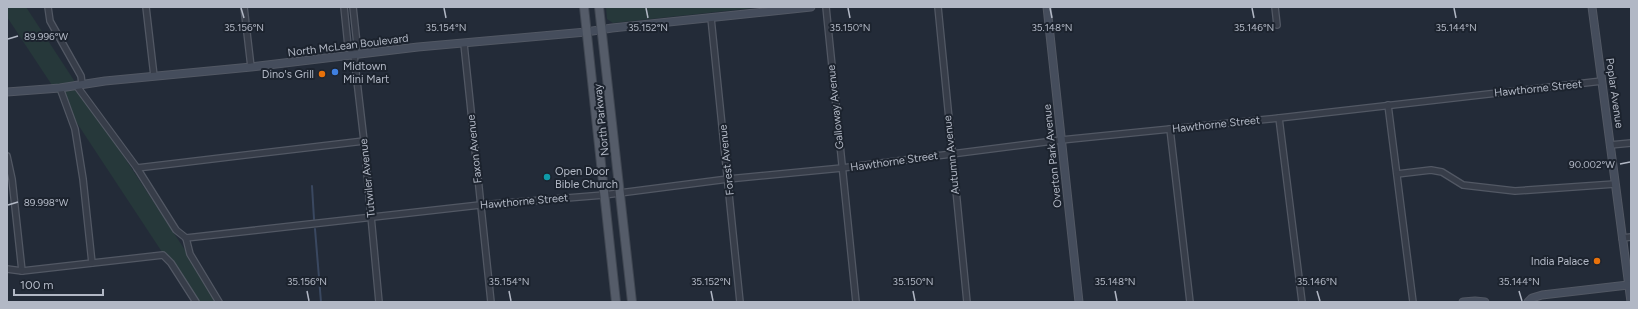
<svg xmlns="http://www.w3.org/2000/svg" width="1638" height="309" font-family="Figtree,sans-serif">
<rect width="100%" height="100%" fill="#232b38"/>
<!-- green -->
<g fill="#26383a">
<path d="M7 7H26L219 302H195L7 17Z"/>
<path d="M606 7H763L613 23 607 19Z"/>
</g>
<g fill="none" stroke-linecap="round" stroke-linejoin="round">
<!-- stream -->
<g stroke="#3a4860" stroke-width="2">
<path d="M312 186 314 219"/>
<path d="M315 229 321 302"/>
</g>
<defs>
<g id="street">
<path d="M48 7 50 21 81 76 82 84"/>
<path d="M146 7 154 76"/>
<path d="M244 7 251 67"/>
<path d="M344 7 348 46 354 55"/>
<path d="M353 7 357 44 354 55 364 141 379 302"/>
<path d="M826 7 856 302"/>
<path d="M938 7 967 302"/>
<path d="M1275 7 1277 25"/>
<path d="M711 18 740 302"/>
<path d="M464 44 491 302"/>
<path d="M76 85 137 168 176 230 186 238 190 254 219 302"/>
<path d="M60 88 75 129 83 179 92 263"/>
<path d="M1388 105 1413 302"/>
<path d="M1279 118 1302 302"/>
<path d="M1170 129 1190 302"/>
<path d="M1610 145 1631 143"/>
<path d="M7 156 12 179 22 271"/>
<path d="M137 168 364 141"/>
<path d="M1397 174 1431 170 1442 172 1463 185 1515 191 1615 184"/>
<path d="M186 238 480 205 604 195 728 179 842 168 1061 140 1279 118 1602 81"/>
<path d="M1622 238 1631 237"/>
<path d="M7 269 22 271 163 255 171 263 196 302"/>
</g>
<g id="secondary">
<path d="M1047 7 1079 302"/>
<path d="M1592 7 1631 302"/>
<path d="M7 92 60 88 105 81 251 67 418 47 586 32 612 28 811 7"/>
<path d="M1463 302 1475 301 1485 302"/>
<path d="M1528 302 1532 298 1542 295 1628 285"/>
</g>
<g id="primary">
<path d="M584 7 616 302"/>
<path d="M599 7 632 302"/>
</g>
</defs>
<!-- street casing -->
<use href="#street" stroke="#525864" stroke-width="8"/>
<!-- secondary casing -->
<use href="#secondary" stroke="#525864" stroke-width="9"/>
<!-- primary casing -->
<use href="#primary" stroke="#404752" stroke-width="10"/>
<!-- street -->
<use href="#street" stroke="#373d49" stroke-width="5.5"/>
<!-- secondary -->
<use href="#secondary" stroke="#454d5c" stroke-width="7"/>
<!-- primary -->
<use href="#primary" stroke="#555c69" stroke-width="8"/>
</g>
<!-- ticks -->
<path fill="none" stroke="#b2b8c5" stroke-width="1.5" d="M241 8 244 18M444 8 446 18M646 8 648 18M848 8 850 18M1050 8 1052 18M1252 8 1254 18M1454 8 1456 18M8 39 18 36M1620 164 1630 162M8 205 18 202M307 291 309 301M509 291 511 301M711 291 713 301M913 291 915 301M1115 291 1117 301M1317 291 1320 301M1519 291 1522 301"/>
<!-- markers -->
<circle fill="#3f7fe0" stroke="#1c232e" stroke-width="1.5" cx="335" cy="72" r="4"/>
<g fill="#e8710a" stroke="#1c232e" stroke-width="1.5">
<circle cx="322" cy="74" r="4"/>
<circle cx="1597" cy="261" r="4"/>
</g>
<circle fill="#0f9aa8" stroke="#1c232e" stroke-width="1.5" cx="547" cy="177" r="4"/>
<g text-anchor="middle" stroke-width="4" stroke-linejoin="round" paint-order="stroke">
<!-- street labels -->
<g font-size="11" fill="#b2b8c5" stroke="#1c232e">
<text transform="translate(348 45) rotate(-7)" y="4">North McLean Boulevard</text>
<text transform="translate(1538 88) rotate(-6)" y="4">Hawthorne Street</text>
<text transform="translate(1615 93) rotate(82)" y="4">Poplar Avenue</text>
<text transform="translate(835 107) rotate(-96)" y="4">Galloway Avenue</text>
<text transform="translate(601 120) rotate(-96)" y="4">North Parkway</text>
<text transform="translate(1216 124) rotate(-6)" y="4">Hawthorne Street</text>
<text transform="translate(474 149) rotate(-96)" y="4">Faxon Avenue</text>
<text transform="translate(951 155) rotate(-96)" y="4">Autumn Avenue</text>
<text transform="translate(1052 156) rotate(-96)" y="4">Overton Park Avenue</text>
<text transform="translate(726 160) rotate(-96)" y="4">Forest Avenue</text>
<text transform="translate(894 161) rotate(-8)" y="4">Hawthorne Street</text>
<text transform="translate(367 178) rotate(-96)" y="4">Tutwiler Avenue</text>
<text transform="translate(524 201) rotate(-5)" y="4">Hawthorne Street</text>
</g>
<!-- poi labels -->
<g font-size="11" fill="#b2b8c5" stroke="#1c232e" text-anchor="start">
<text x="343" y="70">Midtown<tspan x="343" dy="13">Mini Mart</tspan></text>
<text x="314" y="78" text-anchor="end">Dino's Grill</text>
<text x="555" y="175">Open Door<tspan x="555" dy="13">Bible Church</tspan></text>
<text x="1589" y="265" text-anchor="end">India Palace</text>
</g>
</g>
<g font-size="10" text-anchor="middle" fill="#b2b8c5" stroke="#1c232e" stroke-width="4" stroke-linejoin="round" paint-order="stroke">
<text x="244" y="31">35.156°N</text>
<text x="446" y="31">35.154°N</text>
<text x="648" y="31">35.152°N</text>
<text x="850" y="31">35.150°N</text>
<text x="1052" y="31">35.148°N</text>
<text x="1254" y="31">35.146°N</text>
<text x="1456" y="31">35.144°N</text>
<text x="46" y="40">89.996°W</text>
<text x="1592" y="168">90.002°W</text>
<text x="46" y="206">89.998°W</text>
<text x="307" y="285">35.156°N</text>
<text x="509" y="285">35.154°N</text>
<text x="711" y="285">35.152°N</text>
<text x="913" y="285">35.150°N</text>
<text x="1115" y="285">35.148°N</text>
<text x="1317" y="285">35.146°N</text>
<text x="1519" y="285">35.144°N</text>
</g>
<!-- border -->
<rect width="1638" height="309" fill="none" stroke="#b2b8c5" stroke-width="16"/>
<!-- scale -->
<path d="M14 289v6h89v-6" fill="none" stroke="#b2b8c5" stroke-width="2"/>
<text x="20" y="289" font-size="12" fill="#b2b8c5" stroke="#1c232e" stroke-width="3" paint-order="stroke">100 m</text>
</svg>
